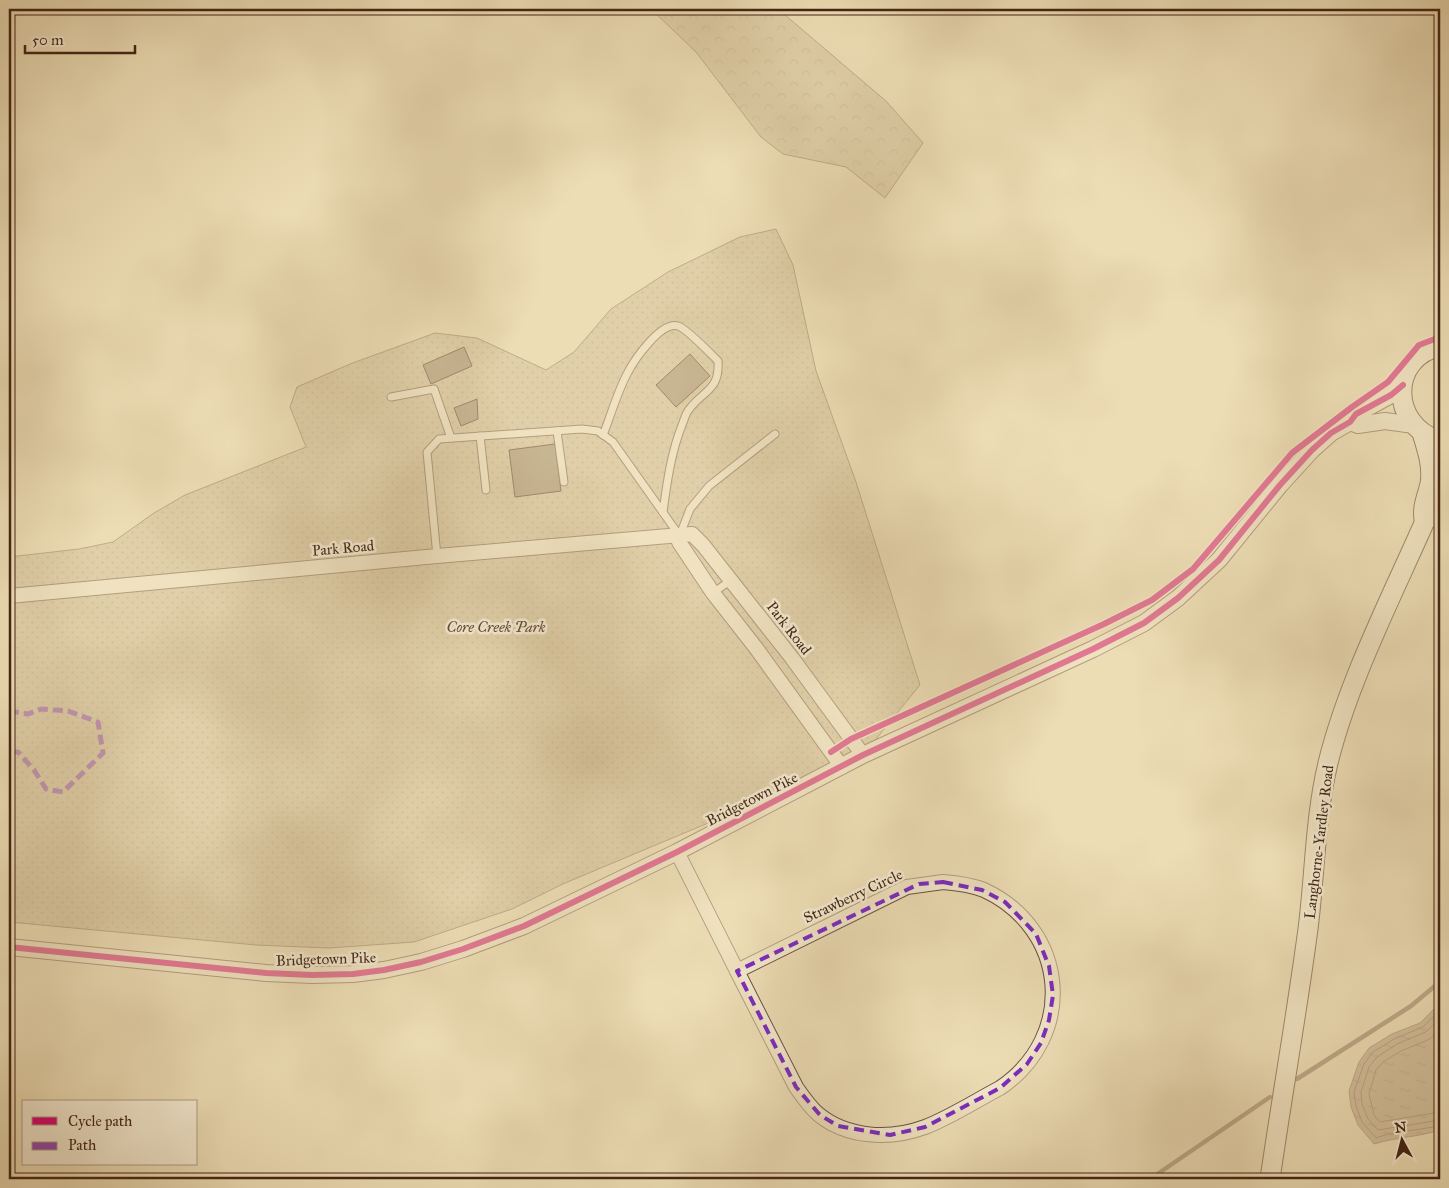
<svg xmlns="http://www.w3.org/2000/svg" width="1449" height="1188" font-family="'IM FELL Great Primer',serif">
<defs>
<pattern id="forest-crowns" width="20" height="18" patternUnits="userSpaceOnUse" patternTransform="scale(1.25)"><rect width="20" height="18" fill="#d0be9a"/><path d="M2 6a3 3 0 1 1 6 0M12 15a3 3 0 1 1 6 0" fill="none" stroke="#b4a384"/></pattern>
<pattern id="park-dots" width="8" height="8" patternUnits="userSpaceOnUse" patternTransform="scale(1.25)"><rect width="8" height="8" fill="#d0be9a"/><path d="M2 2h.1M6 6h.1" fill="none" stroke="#b4a384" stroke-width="1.8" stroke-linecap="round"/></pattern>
<pattern id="water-ripples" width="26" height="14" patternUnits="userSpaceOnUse" patternTransform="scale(1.25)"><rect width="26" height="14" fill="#b49e7f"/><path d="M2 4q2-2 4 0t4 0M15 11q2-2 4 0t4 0" fill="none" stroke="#948167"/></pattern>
</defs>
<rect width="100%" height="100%" fill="#edddb5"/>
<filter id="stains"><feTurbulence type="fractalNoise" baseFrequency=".004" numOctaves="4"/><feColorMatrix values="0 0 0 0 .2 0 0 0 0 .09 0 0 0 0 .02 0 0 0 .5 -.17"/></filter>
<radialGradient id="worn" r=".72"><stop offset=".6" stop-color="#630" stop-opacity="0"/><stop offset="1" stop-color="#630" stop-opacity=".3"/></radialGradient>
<!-- forest -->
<path fill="url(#forest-crowns)" stroke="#8a7258" d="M651 9H778L886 101 923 143 885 198 846 167 783 154 761 137 696 52Z"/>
<!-- park -->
<path fill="url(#park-dots)" stroke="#8a7258" d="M776 229 793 265 816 371 856 482 920 685 863 755 842 767 565 883 512 909 414 942 329 948 256 945 9 922V557L79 549 113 542 154 513 185 495 306 447 290 407 297 387 350 364 435 333 477 338 546 370 574 352 611 309 668 272 740 237Z"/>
<!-- water -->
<path fill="url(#water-ripples)" stroke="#876e55" d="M1440 1005V1130C1419 1137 1396 1137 1374 1144L1358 1125 1351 1107 1349 1091 1359 1062 1369 1048 1392 1034 1420 1023 1435 1008Z"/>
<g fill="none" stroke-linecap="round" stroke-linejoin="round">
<!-- shore -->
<g stroke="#7c624a" stroke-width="1">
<path d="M1440 1010 1423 1027 1394 1039 1373 1052 1364 1064 1354 1092 1356 1106 1362 1122 1376 1138 1388 1134 1440 1126"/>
<path d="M1440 1018 1426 1032 1397 1044 1377 1057 1369 1067 1361 1092 1362 1104 1368 1119 1378 1130 1440 1120"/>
<path d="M1440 1029 1430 1039 1401 1051 1383 1062 1376 1070 1369 1094 1374 1115 1380 1122 1440 1112"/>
</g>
<!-- stream -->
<g stroke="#876e55" stroke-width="4.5">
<path d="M1297 1079 1411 1006 1436 985H1440"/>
<path d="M1146 1179 1156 1175 1270 1097"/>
</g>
</g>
<!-- building -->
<g fill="#9c8568" stroke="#442515">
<path d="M464 347 472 366 431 384 423 365Z"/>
<path d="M690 354 710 376 676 407 656 385Z"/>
<path d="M477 399 478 419 461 426 454 408Z"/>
<path d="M555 444 561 491 515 497 509 450Z"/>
</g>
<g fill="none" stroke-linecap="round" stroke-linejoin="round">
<defs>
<g id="service">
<path d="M391 397 434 389 451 438"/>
<path d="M557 431 564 482"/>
<path d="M603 435C611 415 617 393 627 374 634 360 661 321 678 326 686 328 711 354 718 361 720 392 702 390 688 411 685 415 684 421 682 425 671 453 667 482 663 512"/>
<path d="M480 436 486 490"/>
<path d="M680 535 690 509 709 486 775 434"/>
<path d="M437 556 427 452 439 439 582 429 598 431 613 442 679 535"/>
<path d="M713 593 731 580"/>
</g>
<g id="minor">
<path d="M680 535 679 542 713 593 756 648 842 767"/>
<path d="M9 596 437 556 692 534 703 545 792 658 863 755"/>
<path d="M677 852 737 971"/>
<path d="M943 882C956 883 971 885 984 890 1068 929 1077 1036 1000 1088 977 1100 949 1118 925 1127 890 1140 847 1138 818 1114 809 1106 803 1097 796 1087L737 971 907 887Z"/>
</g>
<g id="tertiary">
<path d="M1350 422 1358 425 1385 421 1414 425"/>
<path d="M9 947 266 973 312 975 353 974 384 970 421 962 463 949 524 926 677 852 863 755 1093 649 1144 623 1178 598 1219 560 1280 485 1312 450 1331 433 1350 422 1356 414 1391 395 1403 385"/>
</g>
<g id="secondary">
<path d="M1440 346C1389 358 1389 425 1440 441"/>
<path d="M1422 433C1427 449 1433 467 1430 484 1427 497 1422 506 1424 519"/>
<path d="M1270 1179C1282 1096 1297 1012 1308 929 1315 874 1315 817 1328 763 1348 682 1391 598 1425 521L1434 514 1440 495"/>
</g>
</defs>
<!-- service casing -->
<use href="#service" stroke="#6e533d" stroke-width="9"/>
<!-- minor casing -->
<use href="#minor" stroke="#6e533d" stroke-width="16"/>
<!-- tertiary casing -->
<use href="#tertiary" stroke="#6e533d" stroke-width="18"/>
<!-- secondary casing -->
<use href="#secondary" stroke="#442515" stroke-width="21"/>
<!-- service -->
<use href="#service" stroke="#f3e9cf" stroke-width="7"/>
<!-- minor -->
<use href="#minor" stroke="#f3e9cf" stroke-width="14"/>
<!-- tertiary -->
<use href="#tertiary" stroke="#f3e9cf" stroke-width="16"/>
<!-- secondary -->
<use href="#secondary" stroke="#f3e9cf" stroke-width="19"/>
<!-- quiet -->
<path stroke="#8e44ad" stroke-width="5" stroke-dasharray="10 5" stroke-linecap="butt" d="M9 711 28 714 41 709 68 711 98 722 103 753 63 792 46 789 34 770 18 752H9"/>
<defs>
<g id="cycleway">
<path d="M831 752 851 739 1104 624 1152 600 1193 569 1292 453 1352 407 1388 382 1419 345 1440 337"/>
<path d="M9 947 266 973 312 975 353 974 384 970 421 962 463 949 524 926 677 852 863 755 1093 649 1144 623 1178 598 1219 560 1280 485 1312 450 1331 433 1350 422 1356 414 1391 395 1403 385"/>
</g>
</defs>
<!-- cycleway casing -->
<use href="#cycleway" stroke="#f3e9cf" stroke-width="9"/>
<!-- cycleway -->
<use href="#cycleway" stroke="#d6006c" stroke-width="6"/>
</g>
<!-- marked area -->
<path d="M0 0H1449V1188H0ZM943 882 982 890 1005 902 1036 934 1049 966 1053 995 1049 1020 1041 1043 1027 1064 1000 1088 925 1127 890 1135 838 1126 820 1115 796 1087 737 971 919 884Z" fill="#edddb5" fill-opacity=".55" fill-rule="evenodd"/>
<path fill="none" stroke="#7b2cbf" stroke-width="4" stroke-dasharray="10 6" stroke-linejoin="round" d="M943 882 982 890 1005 902 1036 934 1049 966 1053 995 1049 1020 1041 1043 1027 1064 1000 1088 925 1127 890 1135 838 1126 820 1115 796 1087 737 971 919 884Z"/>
<g text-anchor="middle" stroke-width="5" stroke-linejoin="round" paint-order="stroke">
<!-- street labels -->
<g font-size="15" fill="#442515" stroke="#f3e9cf">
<text transform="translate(343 548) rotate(-5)" y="5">Park Road</text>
<text transform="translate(789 628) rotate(52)" y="5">Park Road</text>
<text transform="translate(752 799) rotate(-27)" y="5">Bridgetown Pike</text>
<text transform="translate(1319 842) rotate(-83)" y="5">Langhorne-Yardley Road</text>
<text transform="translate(853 896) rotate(-25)" y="5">Strawberry Circle</text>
<text transform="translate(326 959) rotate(-2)" y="5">Bridgetown Pike</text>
</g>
<!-- park labels -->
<g font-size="15" font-style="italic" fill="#674b36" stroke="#f3e9cf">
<text x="496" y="632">Core Creek Park</text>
</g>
</g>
<!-- margin -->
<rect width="1449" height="1188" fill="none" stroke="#edddb5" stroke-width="30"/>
<rect x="10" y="10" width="1429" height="1168" fill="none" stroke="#442515" stroke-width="2.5"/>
<rect x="15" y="15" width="1419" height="1158" fill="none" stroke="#442515"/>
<!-- legend -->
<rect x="22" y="1100" width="175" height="65" fill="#f3e9cf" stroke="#ad9b85"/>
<rect x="32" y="1117" width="25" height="8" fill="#d6006c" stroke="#ad9b85"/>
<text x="68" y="1126" font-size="15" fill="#442515">Cycle path</text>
<rect x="32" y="1142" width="25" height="8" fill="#8e44ad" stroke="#ad9b85"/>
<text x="68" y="1150" font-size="15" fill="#442515">Path</text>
<!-- north arrow -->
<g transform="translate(1402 1140) rotate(353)" stroke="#f3e9cf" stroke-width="4" paint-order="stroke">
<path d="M0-4L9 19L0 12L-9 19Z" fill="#442515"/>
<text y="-8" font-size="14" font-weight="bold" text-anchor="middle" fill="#442515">N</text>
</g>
<!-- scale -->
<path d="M25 45v8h110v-8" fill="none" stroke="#442515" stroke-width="2.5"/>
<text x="32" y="45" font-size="15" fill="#442515" stroke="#f3e9cf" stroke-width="4" paint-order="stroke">50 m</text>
<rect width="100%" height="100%" filter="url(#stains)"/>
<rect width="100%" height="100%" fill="url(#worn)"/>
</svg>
